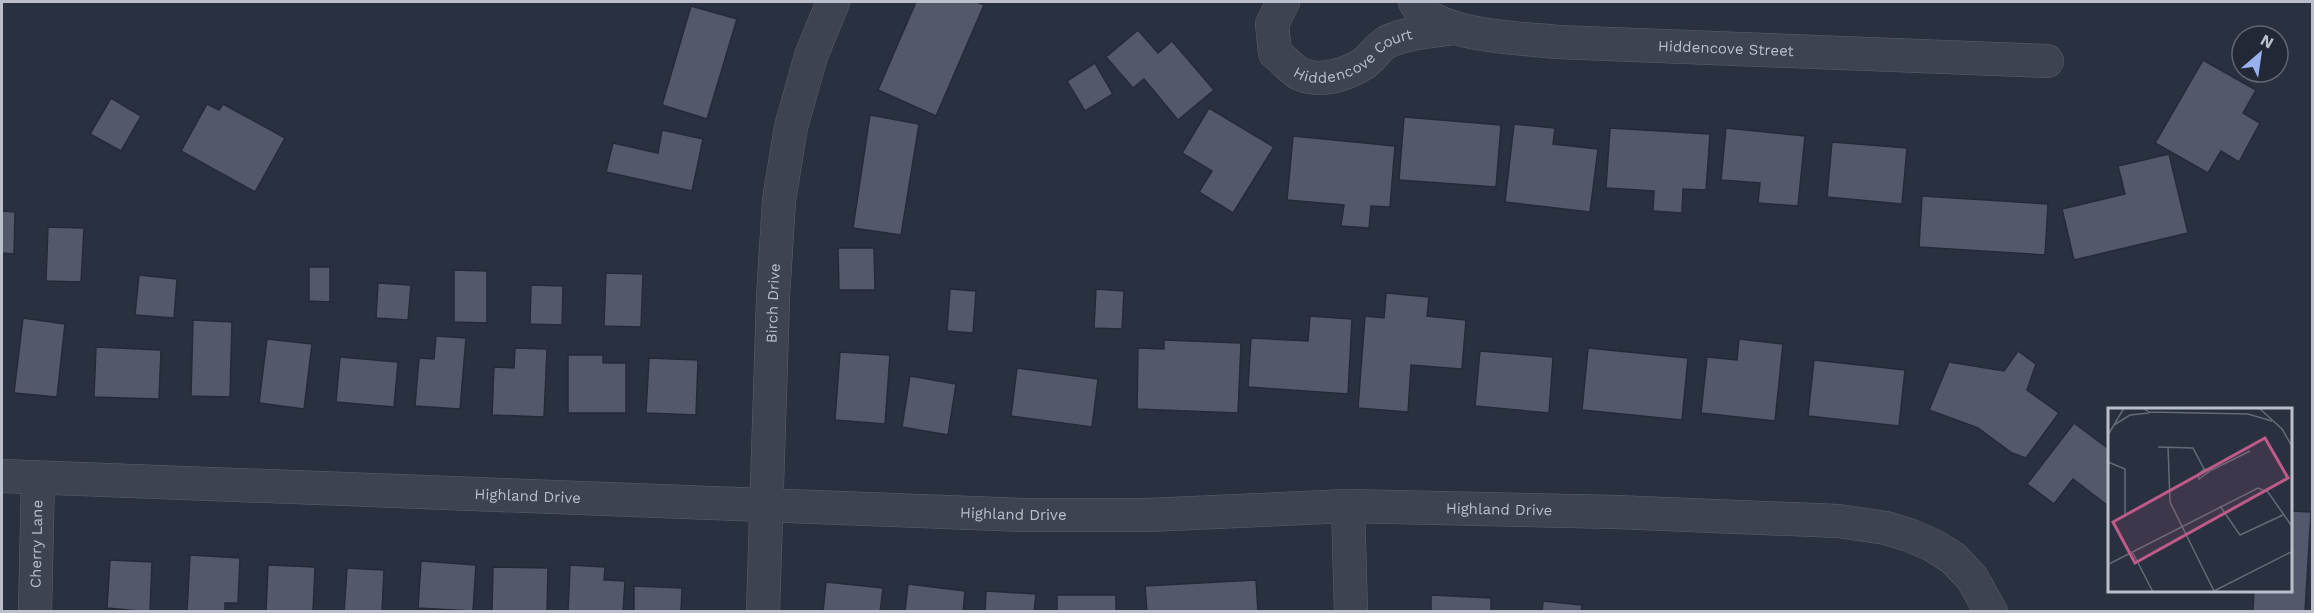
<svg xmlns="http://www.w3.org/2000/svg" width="2314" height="613" font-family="'Work Sans',sans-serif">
<rect width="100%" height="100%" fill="#293141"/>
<!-- building -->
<g fill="#53596b" stroke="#242a38" stroke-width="1.5">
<path d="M916 2H977L984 5 936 116 878 90Z"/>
<path d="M691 6 737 19 707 119 662 105Z"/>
<path d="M1138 30 1158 53 1172 41 1214 90 1178 120 1144 79 1133 88 1106 57Z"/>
<path d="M2203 60 2256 90 2243 113 2260 123 2239 162 2221 151 2208 173 2155 143Z"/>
<path d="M1095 63 1113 94 1085 111 1067 81Z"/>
<path d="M111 98 141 116 121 151 90 134Z"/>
<path d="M207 104 219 110 223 104 285 138 255 192 181 151Z"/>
<path d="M1209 108 1274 147 1233 213 1199 192 1212 171 1182 153Z"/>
<path d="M870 115 919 124 901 235 853 228Z"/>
<path d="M1404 117 1501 125 1496 187 1399 180Z"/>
<path d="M1514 124 1555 128 1553 144 1598 149 1590 212 1505 202Z"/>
<path d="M1610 128 1710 134 1706 190 1683 189 1682 213 1653 211 1654 191 1606 188Z"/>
<path d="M1726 128 1805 136 1798 206 1758 203 1760 183 1721 180Z"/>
<path d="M662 130 703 139 692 191 606 172 613 143 658 153Z"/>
<path d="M1293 136 1395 146 1390 207 1371 206 1369 228 1341 226 1344 205 1287 200Z"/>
<path d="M1832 142 1907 148 1902 204 1827 197Z"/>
<path d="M2169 154 2188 233 2074 260 2062 209 2125 194 2118 166Z"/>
<path d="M1922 196 2048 204 2045 255 1919 247Z"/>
<path d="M2 211 15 212 14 254 2 253Z"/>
<path d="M48 227 84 228 81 282 46 281Z"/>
<path d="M838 248H874L875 290H839Z"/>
<path d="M309 267H330V302L309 301Z"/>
<path d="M454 270 487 271V323L454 322Z"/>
<path d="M606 273 643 274 641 327 604 326Z"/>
<path d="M139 275 177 279 174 318 135 315Z"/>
<path d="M378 283 411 285 408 320 376 318Z"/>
<path d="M531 285 563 286 562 325 530 324Z"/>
<path d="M950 289 976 291 973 333 947 331Z"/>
<path d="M1096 289 1124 291 1122 329 1094 328Z"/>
<path d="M1386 293 1429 297 1427 316 1466 320 1462 369 1411 365 1408 412 1358 408 1365 316 1384 318Z"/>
<path d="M1310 316 1352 319 1348 394 1248 387 1251 338 1308 341Z"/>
<path d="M23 318 65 324 57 397 14 393Z"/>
<path d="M193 320 232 322 230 397 191 396Z"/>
<path d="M436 336 466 338 460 409 415 406 419 358 434 359Z"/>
<path d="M267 339 312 344 304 409 259 403Z"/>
<path d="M1739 339 1783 344 1775 421 1701 413 1707 357 1737 360Z"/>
<path d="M1164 340 1241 343 1238 413 1137 409 1138 348 1164 349Z"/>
<path d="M96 347 161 350 159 399 94 397Z"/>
<path d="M515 348 547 349 544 417 492 415 494 367 514 368Z"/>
<path d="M1588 348 1688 358 1682 420 1582 410Z"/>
<path d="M1480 351 1553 357 1549 413 1475 406Z"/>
<path d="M2018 351 2036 364 2027 390 2059 413 2026 458 2012 453 1978 428 1929 410 1949 362 2004 371Z"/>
<path d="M840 352 890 355 885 424 835 420Z"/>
<path d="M568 355H603V363H626V413H568Z"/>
<path d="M340 357 398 362 394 407 336 402Z"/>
<path d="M649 358 698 360 696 415 646 413Z"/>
<path d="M1814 360 1905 370 1899 426 1808 416Z"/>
<path d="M1017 368 1098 379 1092 427 1011 416Z"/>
<path d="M910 376 956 384 948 435 902 427Z"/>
<path d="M2074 423 2110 450V501L2107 505 2073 479 2054 504 2027 484Z"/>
<path d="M2292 511 2311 512 2305 612H2253L2254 590H2292Z"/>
<path d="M190 555 240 558 238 603H225V612H187Z"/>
<path d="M110 560 152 562 150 612 107 608Z"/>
<path d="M421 561 476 565 473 611 418 608Z"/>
<path d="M268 565 315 567 313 612H266Z"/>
<path d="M570 565 605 567 604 580 625 581 623 612H568Z"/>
<path d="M493 567 548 568 547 612H492Z"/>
<path d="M347 568 384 570 382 612H344Z"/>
<path d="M1256 580 1258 612H1147L1145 586Z"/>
<path d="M826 582 883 588 880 612H823Z"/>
<path d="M908 584 965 591 963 612H905Z"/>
<path d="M634 586 682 588 681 611 697 612H634Z"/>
<path d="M986 591 1036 594 1034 612H985Z"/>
<rect x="1057" y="595" width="59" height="17"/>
<path d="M1431 595 1491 598V612H1431Z"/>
<path d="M1543 601 1582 605 1581 612H1542Z"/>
</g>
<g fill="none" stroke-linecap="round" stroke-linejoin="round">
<defs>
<g id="minor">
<path id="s1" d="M1283 2 1272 24 1275 53C1283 59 1292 70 1300 74 1320 83 1346 75 1363 64 1372 58 1377 48 1387 42 1407 32 1434 31 1455 28"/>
<path id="s2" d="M1415 2C1433 37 1522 38 1558 42L2047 61"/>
<path id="s3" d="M2 476 1025 515H1148L1348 506 1616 512 1838 521 1886 528 1909 535 1932 545 1953 558 1972 578 1991 612"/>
<path d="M1348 506 1351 612"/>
<path id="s4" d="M35 612 38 478"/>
<path id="s5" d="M763 612 773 298 779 200 791 127 811 56 833 2"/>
</g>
</defs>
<!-- minor casing -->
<use href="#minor" stroke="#5b616e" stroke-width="34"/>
<!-- minor -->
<use href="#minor" stroke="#3d4351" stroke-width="33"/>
</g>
<g text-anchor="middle" stroke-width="5" stroke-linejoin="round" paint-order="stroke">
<!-- street labels -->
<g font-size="15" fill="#babfcb" stroke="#222836">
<text dy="5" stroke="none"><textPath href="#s2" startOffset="321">Hiddencove Street</textPath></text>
<text dy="5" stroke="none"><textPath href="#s1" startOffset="146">Hiddencove Court</textPath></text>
<text dy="5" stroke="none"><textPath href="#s5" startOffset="309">Birch Drive</textPath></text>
<text dy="5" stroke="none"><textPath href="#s3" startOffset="526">Highland Drive</textPath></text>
<text dy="5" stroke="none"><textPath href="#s3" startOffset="1498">Highland Drive</textPath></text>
<text dy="5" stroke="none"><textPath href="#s3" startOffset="1012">Highland Drive</textPath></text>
<text dy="5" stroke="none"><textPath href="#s4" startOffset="68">Cherry Lane</textPath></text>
</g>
</g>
<!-- overview -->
<g transform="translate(2108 408)">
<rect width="184" height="184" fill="#293141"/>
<path fill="none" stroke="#636a78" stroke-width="1.5" d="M35 0 41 4 140 6 164 13M151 0 174 21 185 40M6 17 22 7 41 5M0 27 16 0M50 39 85 40 96 61M60 39 62 94 106 183M0 54 17 61V107M96 61 104 62 142 43M96 61 90 67 91 71 102 63M112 98 132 127 175 107M25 145 45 184M1 156 150 80 160 84 185 120M104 184 185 143"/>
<path fill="#bf5b88" fill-opacity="0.15" stroke="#bf5b88" stroke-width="3" d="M157 30 180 70 27 155 5 114Z"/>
<rect width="184" height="184" fill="none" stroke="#babfcb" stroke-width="3"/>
</g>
<!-- border -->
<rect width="2314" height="613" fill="none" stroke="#babfcb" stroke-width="6"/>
<!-- north arrow -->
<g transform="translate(2260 54) rotate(29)"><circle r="28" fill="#222836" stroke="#5f6472" stroke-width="1.5"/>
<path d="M0-4.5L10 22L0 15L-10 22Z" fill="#9ab1f0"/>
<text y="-9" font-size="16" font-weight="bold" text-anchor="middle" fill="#babfcb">N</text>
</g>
</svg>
